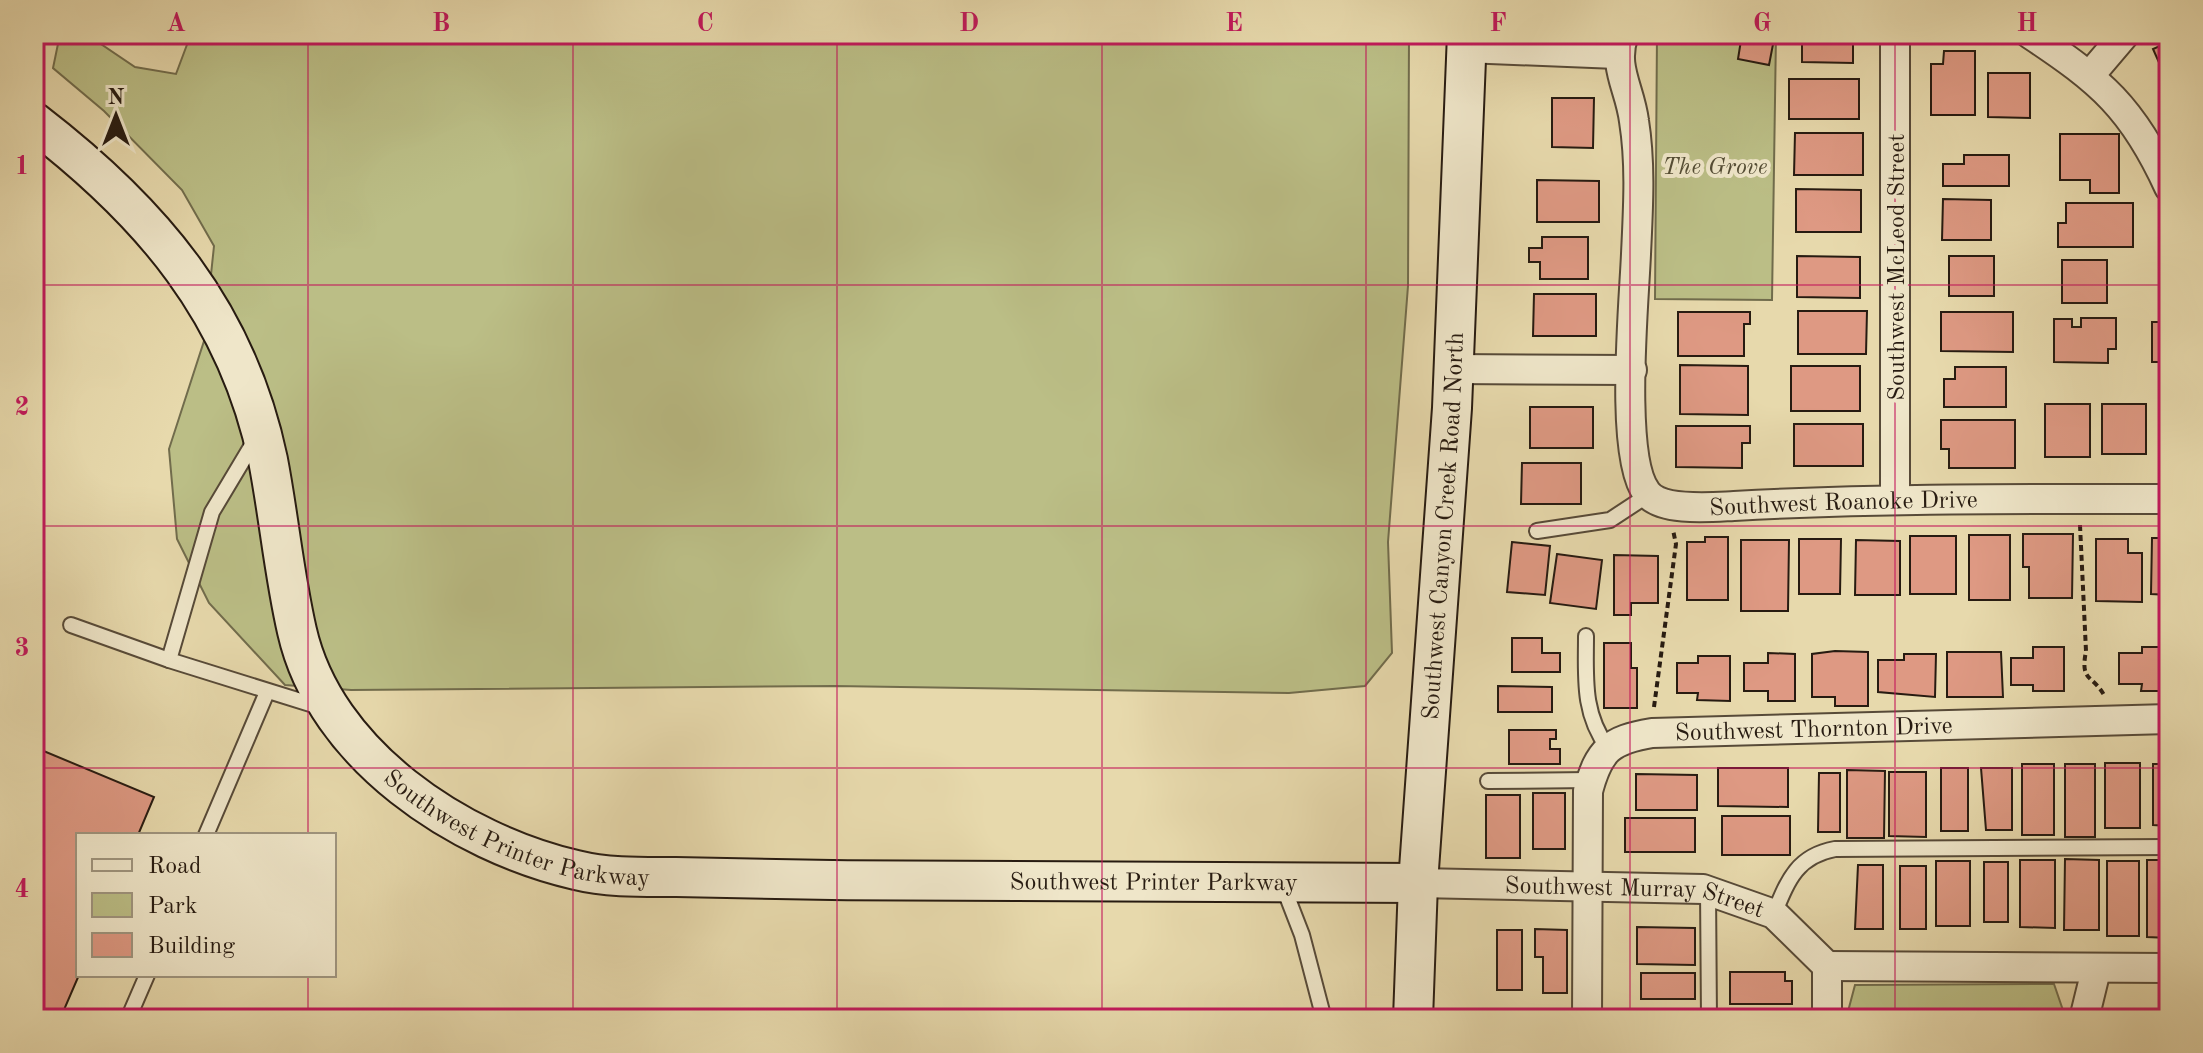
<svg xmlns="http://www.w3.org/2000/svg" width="2203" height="1053" font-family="'Old Standard TT',serif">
<rect width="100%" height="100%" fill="#e7d9ac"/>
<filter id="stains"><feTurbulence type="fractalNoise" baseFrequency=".0025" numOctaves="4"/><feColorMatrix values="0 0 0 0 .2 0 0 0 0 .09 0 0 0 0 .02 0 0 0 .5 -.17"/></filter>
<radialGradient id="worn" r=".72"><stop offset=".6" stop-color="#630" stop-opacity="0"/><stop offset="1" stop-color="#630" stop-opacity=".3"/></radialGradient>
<!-- green -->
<g fill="#bbbe86" stroke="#716c4c" stroke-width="2">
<path d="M73 34H86L135 67 176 74 191 34H1409L1408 286 1388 542 1392 653 1365 686 1289 693 834 686 351 690 285 685 209 603 177 539 169 449 204 341 214 246 182 190 104 111 53 68 59 39Z"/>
<path d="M1657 34H1776L1772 300 1655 299Z"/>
<path d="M2054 984 2066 1019H1846L1855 985Z"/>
</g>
<!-- building -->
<g fill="#de9983" stroke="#271b11" stroke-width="2">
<path d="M1742 34H1775L1769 65 1738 59Z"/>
<path d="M1802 34H1853V63L1802 62Z"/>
<path d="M2169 42V85L2153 49Z"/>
<path d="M1944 51H1975V115H1931V64H1943Z"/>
<path d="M1988 73H2030V118L1988 117Z"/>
<rect x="1789" y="79" width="70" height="40"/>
<path d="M1552 98H1594L1593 148 1552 147Z"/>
<path d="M1795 133H1863V175H1794Z"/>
<path d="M2060 134H2119V193H2090V180H2060Z"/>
<path d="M1964 155H2009V186H1943V164H1964Z"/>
<path d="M1537 180 1599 181V222H1537Z"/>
<path d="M1796 189 1861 190V232H1796Z"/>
<path d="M1943 199 1991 200V240H1942Z"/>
<path d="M2066 203H2133V247H2058V223H2066Z"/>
<path d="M1542 237H1588V279H1540V262H1529V248H1542Z"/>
<path d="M1797 256 1860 257V298L1797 297Z"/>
<rect x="1949" y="256" width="45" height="40"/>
<rect x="2062" y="260" width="45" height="43"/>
<path d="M1534 294H1596V336H1533Z"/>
<path d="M1798 311H1867L1866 354H1798Z"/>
<path d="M1678 312H1750V324H1744V356H1678Z"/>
<path d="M1941 312H2013V352L1941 351Z"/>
<path d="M2081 318H2116V349H2108V363L2054 362V319H2072V327H2081Z"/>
<rect x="2152" y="322" width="17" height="40"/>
<path d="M1680 365 1748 366V415L1680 414Z"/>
<rect x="1791" y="366" width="69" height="45"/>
<path d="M1955 367H2006V407H1944V379H1955Z"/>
<rect x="2045" y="404" width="45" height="53"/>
<rect x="2102" y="404" width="44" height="50"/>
<rect x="2160" y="406" width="9" height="50"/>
<rect x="1530" y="407" width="63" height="41"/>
<path d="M1941 420H2015V468H1949V449H1941Z"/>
<rect x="1794" y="424" width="69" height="42"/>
<path d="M1676 426H1750V443H1742V468L1676 467Z"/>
<path d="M1522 463H1581V504H1521Z"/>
<path d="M2023 534H2073L2072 598H2029V567H2023Z"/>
<rect x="1969" y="535" width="41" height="65"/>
<rect x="1910" y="536" width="46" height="58"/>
<path d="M1705 537H1728V600H1687V542H1705Z"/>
<path d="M2152 538H2169V595L2151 594Z"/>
<path d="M1799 539H1841L1840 594H1799Z"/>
<path d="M2096 539H2128V553H2142V602L2096 601Z"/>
<path d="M1741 540H1789L1788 611H1741Z"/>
<path d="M1856 540 1900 541V595H1855Z"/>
<path d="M1512 542 1550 546 1545 595 1507 592Z"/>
<path d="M1557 554 1602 560 1596 609 1550 603Z"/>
<path d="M1614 555 1658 556V603H1631V615H1614Z"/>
<path d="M1512 638H1542V653H1560V672H1512Z"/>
<path d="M1604 643H1631V668H1637V708H1604Z"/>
<path d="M2033 647H2064V691H2033V685H2011V658H2033Z"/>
<path d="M2142 647H2169V691H2141L2142 684H2119V653H2142Z"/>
<path d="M1835 651 1868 652V706H1835V697H1812V654Z"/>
<path d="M1947 652H2001L2003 697H1947Z"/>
<path d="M1768 653 1795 654V701H1768V691H1744V663H1768Z"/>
<path d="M1904 654H1936L1935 697 1878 692V660H1904Z"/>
<path d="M1698 656H1730V701L1697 700 1698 693H1677V663H1698Z"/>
<path d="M1498 686 1552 687V712H1498Z"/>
<path d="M1509 730H1556V739H1550V749H1560V764H1509Z"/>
<path d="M34 747 154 797 138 835H78L79 975 60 1019H34Z"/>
<rect x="2105" y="763" width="35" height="65"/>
<rect x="2022" y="764" width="32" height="71"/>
<rect x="2065" y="764" width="30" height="73"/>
<path d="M2153 764H2169V826L2153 825Z"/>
<path d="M1718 768H1788V807L1718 806Z"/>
<rect x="1941" y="768" width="27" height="63"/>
<path d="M1981 768H2012V830H1986Z"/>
<path d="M1847 770 1885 771 1884 838H1847Z"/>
<path d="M1889 772H1926V837L1889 836Z"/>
<path d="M1819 773H1840V832H1818Z"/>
<path d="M1636 774 1697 775V810H1636Z"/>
<rect x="1533" y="793" width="32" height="56"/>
<rect x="1486" y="795" width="34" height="63"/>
<rect x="1722" y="816" width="68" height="39"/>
<rect x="1625" y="818" width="70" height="34"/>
<path d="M2065 859 2099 860V930H2064Z"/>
<path d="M2020 860H2055V928L2020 927Z"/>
<path d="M2147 860H2169V938L2147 937Z"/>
<rect x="1936" y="861" width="34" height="65"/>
<rect x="2107" y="861" width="32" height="75"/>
<rect x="1984" y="862" width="24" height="60"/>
<path d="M1858 865H1883V929H1855Z"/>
<rect x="1900" y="866" width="26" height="63"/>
<path d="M1637 927 1695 928V965L1637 964Z"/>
<path d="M1535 929 1567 930V993H1543V957H1535Z"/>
<rect x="1497" y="930" width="25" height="60"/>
<path d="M1730 972H1785V981H1792V1004H1730Z"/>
<rect x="1641" y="973" width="54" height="26"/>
<rect x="1657" y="1012" width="41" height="7"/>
<path d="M1727 1013 1788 1014V1019H1727Z"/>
</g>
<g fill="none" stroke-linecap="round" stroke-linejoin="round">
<defs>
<g id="lane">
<path d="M255 440 212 512 169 660 323 708"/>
<path d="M1537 531 1610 520 1648 495"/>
<path d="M71 625 169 660"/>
<path d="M1586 636C1586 677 1582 713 1608 748"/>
<path d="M1488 781 1591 780"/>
<path d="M206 835 267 692"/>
<path d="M1283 886 1302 935 1324 1019"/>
<path d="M1708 890 1709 1019"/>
<path d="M1774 914C1788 880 1797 856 1835 849L2169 847"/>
<path d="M1484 1018 1587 1017"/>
<path d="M128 1019 147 975"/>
</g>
<g id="street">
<path id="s1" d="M1624 34C1612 67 1630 88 1634 121 1641 165 1638 210 1636 254 1634 303 1619 458 1647 493 1662 512 1712 507 1734 506 1879 498 2024 499 2169 499"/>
<path d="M2030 34C2101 81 2133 108 2169 187"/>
<path d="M1465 48 1617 54"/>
<path d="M2091 74 2125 34"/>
<path d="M1454 369 1632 370"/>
<path d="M1895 500V34"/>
<path id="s2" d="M1418 883 1703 889 1774 914 1827 966"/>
<path d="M1827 966 2169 968"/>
<path d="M1827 966V1019"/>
<path id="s3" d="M1587 1019 1588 791C1599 750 1610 740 1652 733L2169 719"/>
<path d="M2084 1019 2096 970"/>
</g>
<g id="secondary">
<path id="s4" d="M34 122C151 212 237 312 268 460 279 517 284 575 297 631 325 755 459 843 576 870 608 878 643 877 676 877 728 878 780 879 832 880 1027 882 1222 881 1418 883"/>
<path id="s5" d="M1413 1019 1418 883 1452 408 1467 34"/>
</g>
</defs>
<!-- lane casing -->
<use href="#lane" stroke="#574a38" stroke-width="18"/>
<!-- street casing -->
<use href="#street" stroke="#574a38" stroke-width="32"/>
<!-- secondary casing -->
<use href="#secondary" stroke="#271b11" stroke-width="42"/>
<!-- path -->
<g stroke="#271b11" stroke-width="4" stroke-dasharray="6 4" stroke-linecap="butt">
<path d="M2080 525 2086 651C2080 682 2092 674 2104 695"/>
<path d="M1654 707 1676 544 1673 530"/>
</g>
<!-- lane -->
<use href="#lane" stroke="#efe6c9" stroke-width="14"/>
<!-- street -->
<use href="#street" stroke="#efe6c9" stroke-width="28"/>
<!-- secondary -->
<use href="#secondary" stroke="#efe6c9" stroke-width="38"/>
</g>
<!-- grid -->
<path fill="none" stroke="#c2185b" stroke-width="2" stroke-opacity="0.55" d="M308 34V835M573 34V1019M837 34V1019M1102 34V1019M1366 34V1019M1630 34V1019M1895 34V1019M34 285H2169M34 526H2169M34 768H2169M308 975V1019"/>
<g text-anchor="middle" stroke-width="8" stroke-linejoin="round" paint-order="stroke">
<!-- park labels -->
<g font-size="24" font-style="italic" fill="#534c34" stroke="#efe6c9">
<text x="1715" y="174">The Grove</text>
</g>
<!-- street labels -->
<g font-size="24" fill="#271b11" stroke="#efe6c9">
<text transform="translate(1896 267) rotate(-90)" y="8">Southwest McLeod Street</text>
<text dy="8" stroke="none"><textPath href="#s1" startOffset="664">Southwest Roanoke Drive</textPath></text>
<text dy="8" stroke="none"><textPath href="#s5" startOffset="494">Southwest Canyon Creek Road North</textPath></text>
<text dy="8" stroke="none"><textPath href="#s3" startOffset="484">Southwest Thornton Drive</textPath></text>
<text dy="8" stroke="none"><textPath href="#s4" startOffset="910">Southwest Printer Parkway</textPath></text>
<text dy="8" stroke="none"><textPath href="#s4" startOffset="1558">Southwest Printer Parkway</textPath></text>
<text dy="8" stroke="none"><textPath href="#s2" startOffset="218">Southwest Murray Street</textPath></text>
</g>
</g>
<!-- margin -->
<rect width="2203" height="1053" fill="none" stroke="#e7d9ac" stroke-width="88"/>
<!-- legend -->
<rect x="76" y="833" width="260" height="144" fill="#efe6c9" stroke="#9f957f" stroke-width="2"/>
<rect x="92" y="859" width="40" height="12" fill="#efe6c9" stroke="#9f957f" stroke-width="2"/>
<text x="148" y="873" font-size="24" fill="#271b11">Road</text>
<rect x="92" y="893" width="40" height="24" fill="#bbbe86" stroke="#9f957f" stroke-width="2"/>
<text x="148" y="913" font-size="24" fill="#271b11">Park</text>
<rect x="92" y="933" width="40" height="24" fill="#de9983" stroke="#9f957f" stroke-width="2"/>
<text x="148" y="953" font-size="24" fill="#271b11">Building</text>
<!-- north arrow -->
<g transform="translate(116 116)" stroke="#efe6c9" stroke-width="6" paint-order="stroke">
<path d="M0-6L14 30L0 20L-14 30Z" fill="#271b11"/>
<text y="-12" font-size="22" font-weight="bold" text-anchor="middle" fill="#271b11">N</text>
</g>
<rect x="44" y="44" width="2115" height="965" fill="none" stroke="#c2185b" stroke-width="3"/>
<g font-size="26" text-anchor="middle" font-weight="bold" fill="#c2185b">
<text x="176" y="31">A</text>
<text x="441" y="31">B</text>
<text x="705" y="31">C</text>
<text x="969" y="31">D</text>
<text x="1234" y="31">E</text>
<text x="1498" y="31">F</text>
<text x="1762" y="31">G</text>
<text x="2027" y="31">H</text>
<text x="22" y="174">1</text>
<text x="22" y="415">2</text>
<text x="22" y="656">3</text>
<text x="22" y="897">4</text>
</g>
<rect width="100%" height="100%" filter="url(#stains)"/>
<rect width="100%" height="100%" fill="url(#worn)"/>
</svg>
